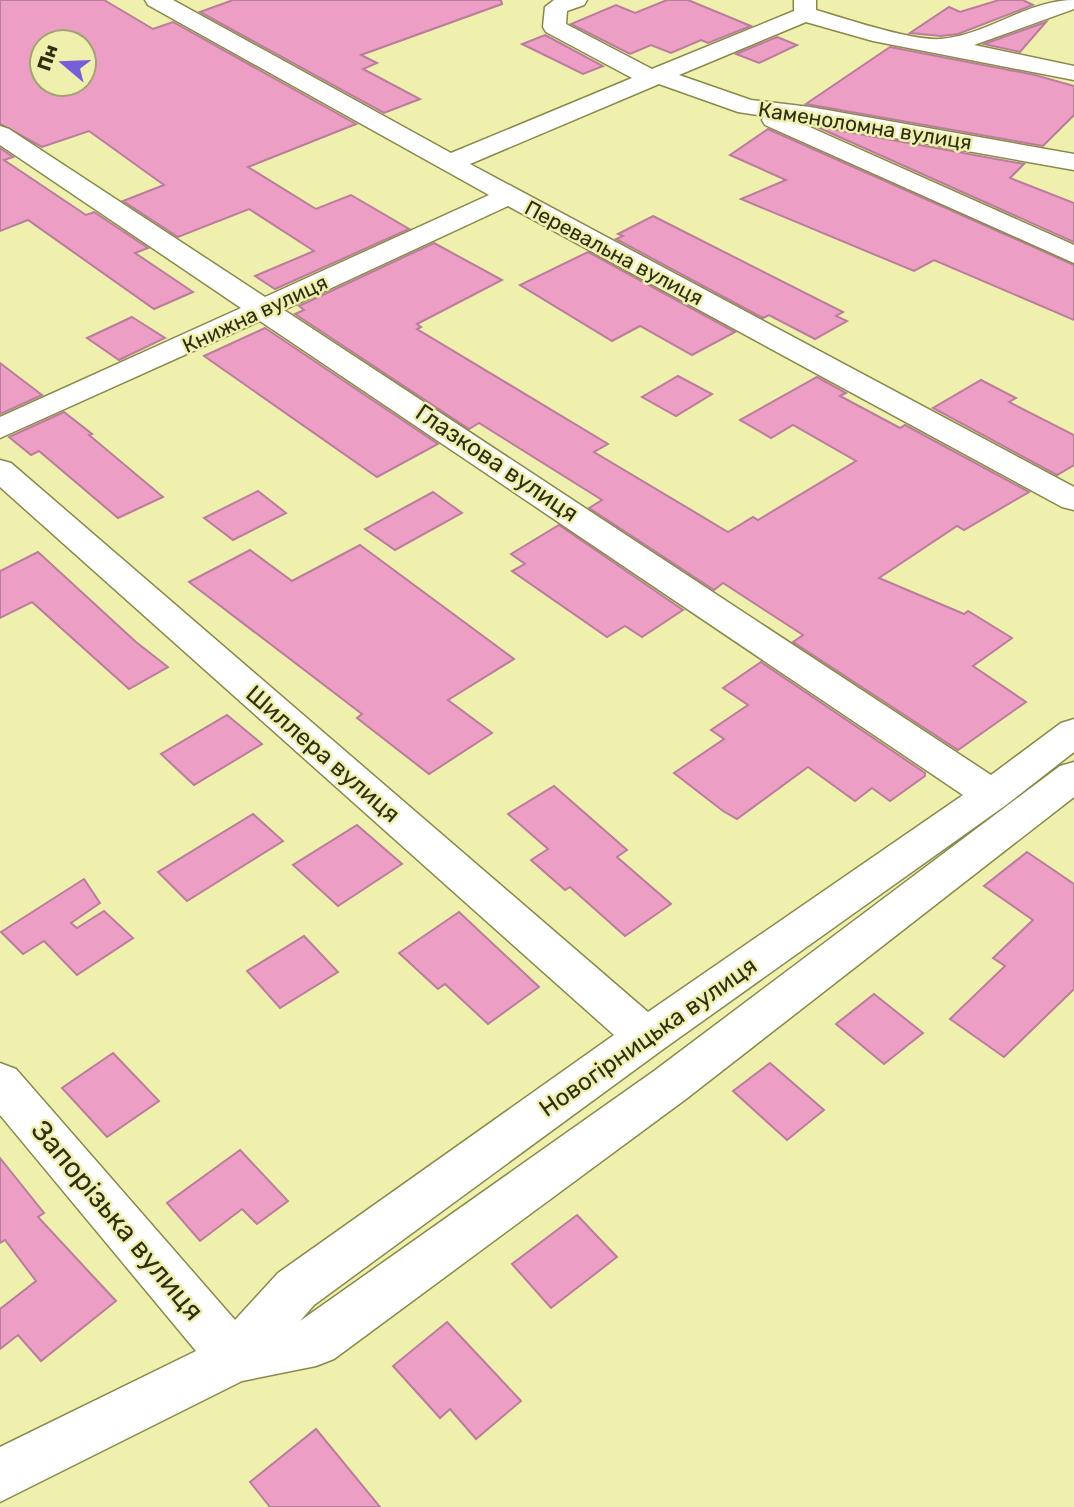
<svg xmlns="http://www.w3.org/2000/svg" width="1074" height="1507" font-family="Rubik,sans-serif">
<rect width="100%" height="100%" fill="#eff0ae"/>
<!-- building -->
<g fill="#ec9ec5" stroke="#ba7d9b" stroke-width="2" fill-rule="evenodd">
<path d="M0 0H104L153 29 173 22 356 124 248 167 316 209 351 195 409 229 275 289 255 276 314 251 249 209 178 237 123 201 164 185 89 131 42 147 0 124ZM42 42H84V84H42Z"/>
<path d="M233 0H501L502 4 361 55 377 63 363 69 420 99 384 113 200 12Z"/>
<path d="M667 0H688L751 26 708 43 701 40 671 53 651 45 630 54 571 24 616 5 635 13Z"/>
<path d="M999 0H1023L1033 5 958 34 941 36 910 33 949 7 960 12Z"/>
<path d="M1046 22 1020 52 984 44Z"/>
<path d="M545 35 603 66 583 74 522 44Z"/>
<path d="M777 37 797 45 759 63 736 54Z"/>
<path d="M890 47 1035 75 1074 86V115L1043 146 806 104Z"/>
<path d="M815 126 1024 164 1010 178 1074 203V242Z"/>
<path d="M768 129 1074 265V320L934 260 914 271 741 199 786 180 730 155Z"/>
<path d="M0 148 13 157 4 160 86 215 94 212 148 248 135 253 193 292 154 309 28 220 0 231Z"/>
<path d="M653 216 843 312 836 316 847 321 815 339 769 315 763 318 616 239 623 236 618 234Z"/>
<path d="M434 243 502 280 417 324 421 327 417 329 608 444 594 452 728 532 753 517 758 520 856 461 793 425 771 438 740 420 817 377 846 393 840 396 900 428 905 425 1029 492 964 530 957 526 879 578 964 614 968 611 1012 638 973 666 1026 702 958 750 793 642 803 635 723 583 714 590 589 508 602 500 479 423 469 429 295 314 304 310 299 306Z"/>
<path d="M588 252 735 332 692 355 640 326 612 341 520 285Z"/>
<path d="M132 317 165 338 119 360 87 338Z"/>
<path d="M265 328 438 444 377 477 204 356Z"/>
<path d="M0 363 42 395 0 414Z"/>
<path d="M678 376 712 394 676 416 642 397Z"/>
<path d="M981 380 1016 398 1009 402 1074 435V465L1057 475 933 408Z"/>
<path d="M64 412 92 434 89 435 163 497 118 518 39 451 31 455 9 437Z"/>
<path d="M258 491 286 513 233 540 204 518Z"/>
<path d="M433 492 462 513 395 550 365 529Z"/>
<path d="M559 525 683 610 642 637 625 626 607 637 512 571 525 564 511 554Z"/>
<path d="M360 545 514 659 448 700 492 733 429 774 357 718 362 714 189 582 250 550 292 581Z"/>
<path d="M38 552 136 642 168 667 129 689 32 602 0 618V571Z"/>
<path d="M761 662 925 773V776L890 801 872 788 855 801 808 767 737 819 723 811 674 773 724 739 711 730 748 705 723 688Z"/>
<path d="M227 715 262 744 194 785 161 754Z"/>
<path d="M554 786 627 850 617 857 671 904 625 936 570 887 565 890 531 860 548 849 508 814Z"/>
<path d="M253 814 283 841 187 901 158 872Z"/>
<path d="M357 825 402 864 338 906 293 865Z"/>
<path d="M1027 852 1074 884V989L1004 1057 950 1019 1005 966 993 958 1033 920 984 886Z"/>
<path d="M84 879 100 903 71 923 77 928 104 911 133 938 77 975 44 941 23 954 1 932Z"/>
<path d="M459 912 539 987 488 1024 445 984 438 989 399 953Z"/>
<path d="M304 936 338 972 280 1008 247 971Z"/>
<path d="M874 994 923 1033 884 1064 836 1024Z"/>
<path d="M113 1053 159 1101 107 1137 62 1088Z"/>
<path d="M770 1063 824 1110 787 1140 733 1091Z"/>
<path d="M240 1150 288 1201 257 1224 242 1209 200 1241 167 1203Z"/>
<path d="M0 1158 44 1213 38 1217 116 1301 41 1361 18 1335 0 1349V1309L36 1281 5 1240 0 1243Z"/>
<path d="M577 1215 617 1257 551 1308 512 1264Z"/>
<path d="M447 1322 521 1401 476 1439 450 1409 440 1418 393 1366Z"/>
<path d="M316 1429 380 1507H270L250 1482Z"/>
</g>
<g fill="none" stroke-linecap="round" stroke-linejoin="round">
<defs>
<path id="minor" d="M145 0H173L451 153 632 78 546 32 543 27 545 7 554 0H587L584 5 567 11 566 24 652 69 794 11V0H816V10C847 19 911 41 941 39 988 35 1027 0 1074 0V9L974 45 1074 66V80L873 41 806 22 679 75 751 100 810 107 1074 154V170L794 120 1074 245V263L765 125 762 120 764 116 738 112 659 84 470 164 1074 487V510L1062 507 508 206 284 310 991 775 1061 723 1074 719V752L1006 805 662 1050 314 1305 300 1321 654 1071 1060 766 1074 762V797L686 1099 334 1359 316 1366 242 1381 0 1502V1447L196 1351 0 1115V1063L16 1069 235 1320 278 1273 614 1035 0 487V460L11 463 648 1012 963 795 260 321 0 438V417L241 308 0 145V126L9 129 265 297 489 195 148 5Z"/>
</defs>
<!-- minor casing -->
<use href="#minor" stroke="#88894a" stroke-width="3"/>
<!-- minor -->
<use href="#minor" fill="#fff" fill-rule="evenodd"/>
</g>
<g text-anchor="middle" stroke-width="5" stroke-linejoin="round" paint-order="stroke">
<!-- far-street labels -->
<g font-size="21" fill="#2f2f15" stroke="#eff0ae">
<text transform="translate(865 126) rotate(9)" y="7">Каменоломна вулиця</text>
<text transform="translate(614 253) rotate(28)" y="7">Перевальна вулиця</text>
<text transform="translate(255 314) rotate(-25)" y="7">Книжна вулиця</text>
</g>
<!-- street labels -->
<g font-size="24" fill="#2f2f15" stroke="#eff0ae">
<text transform="translate(497 463) rotate(34)" y="8">Глазкова вулиця</text>
<text transform="translate(323 754) rotate(41)" y="8">Шиллера вулиця</text>
<text transform="translate(648 1037) rotate(-35)" y="8">Новогірницька вулиця</text>
</g>
<!-- near-street labels -->
<g font-size="28" fill="#2f2f15" stroke="#eff0ae">
<text transform="translate(118 1220) rotate(50)" y="10">Запорізька вулиця</text>
</g>
</g>
<!-- north arrow -->
<g transform="translate(63 63) rotate(289)"><circle r="33" fill="#eff0ae" stroke="#a2a371" stroke-width="2"/>
<path d="M0-5L12 26L0 18L-12 26Z" fill="#785fda"/>
<text y="-10" font-size="19" font-weight="bold" text-anchor="middle" fill="#2f2f15">Пн</text>
</g>
</svg>
